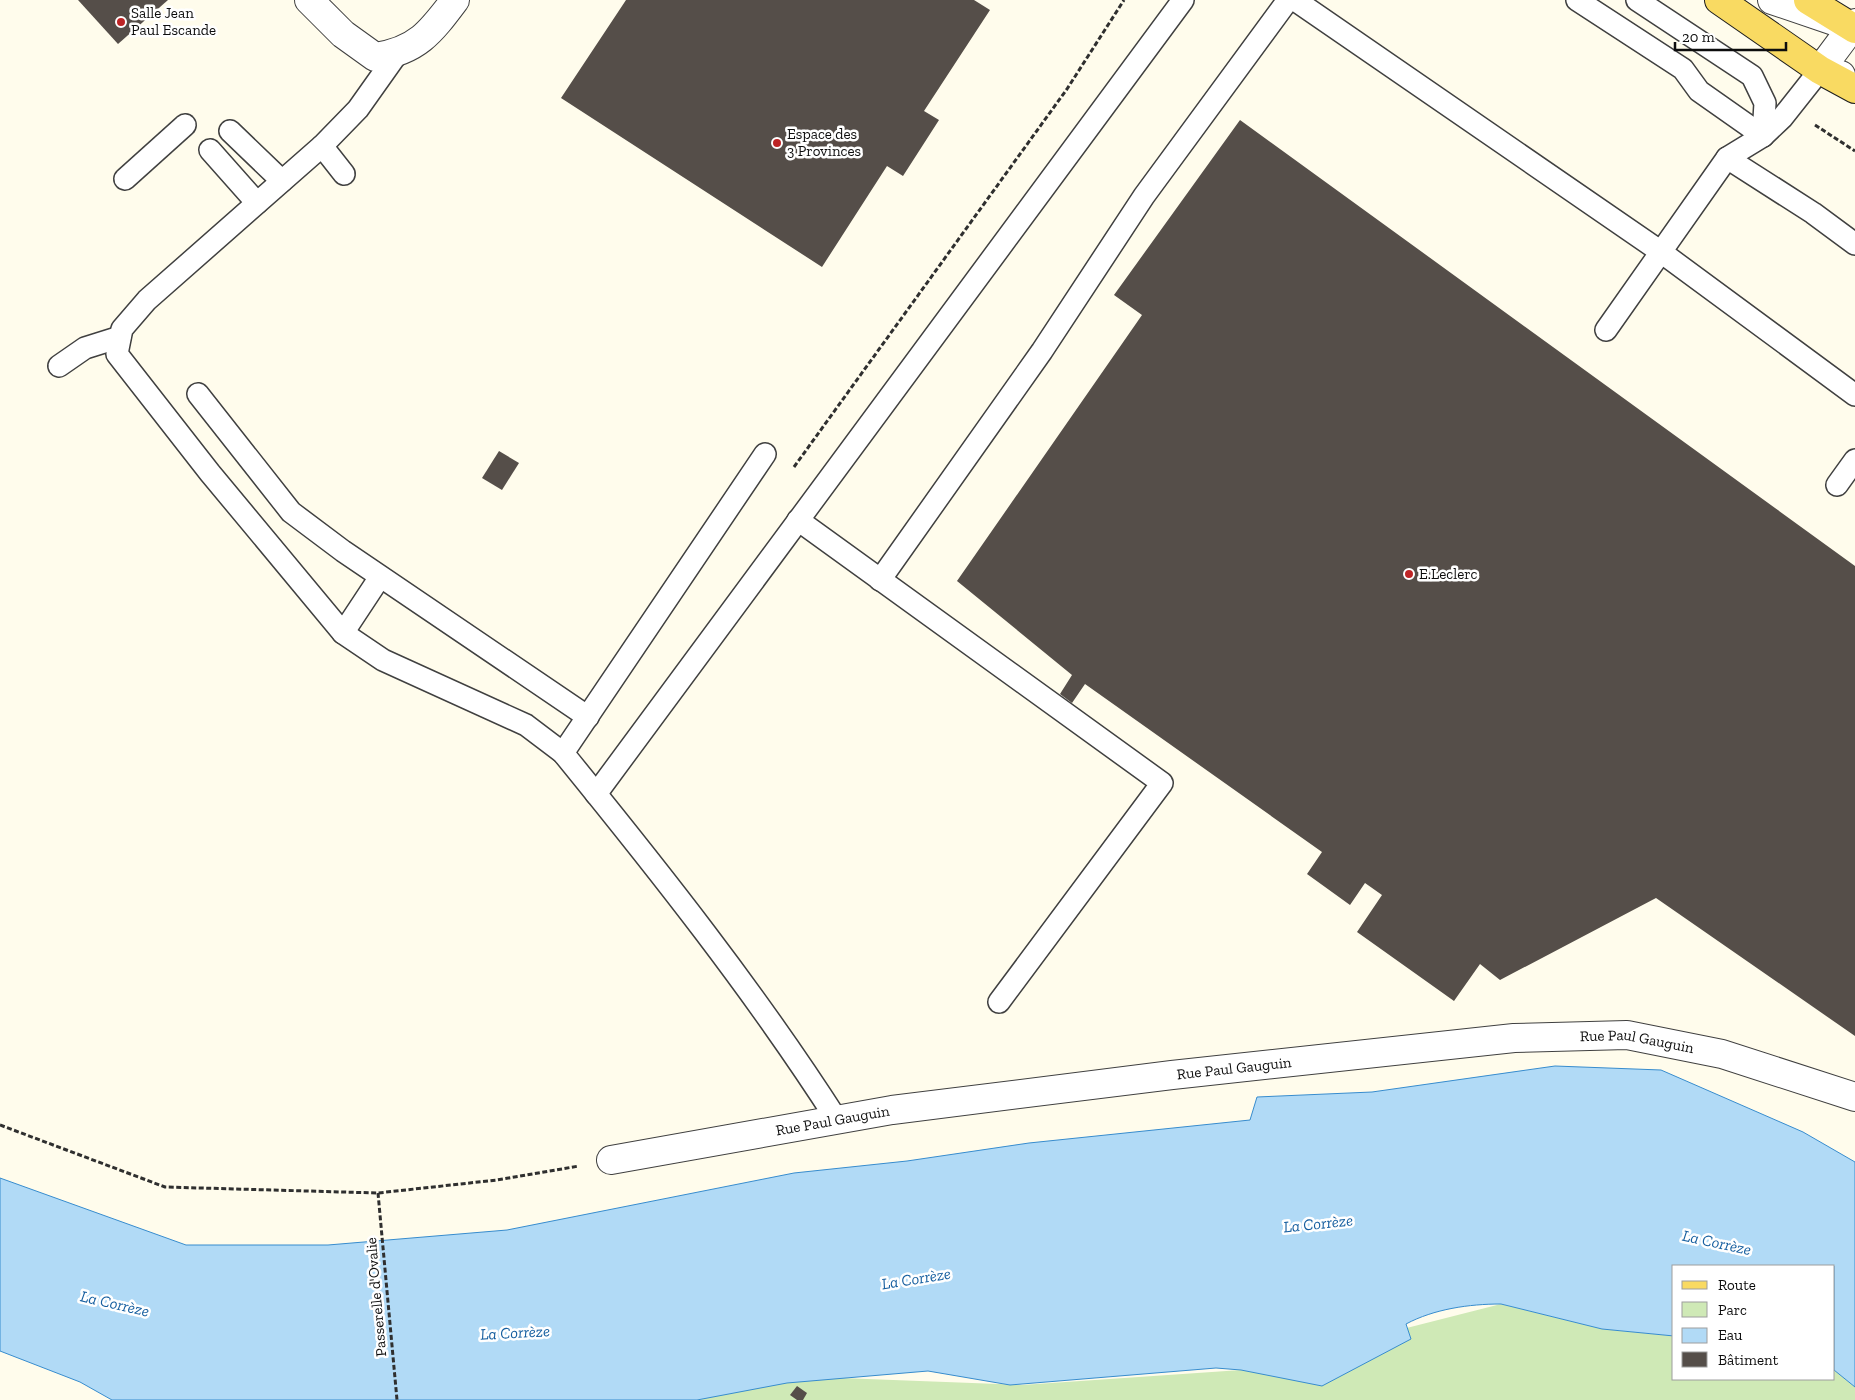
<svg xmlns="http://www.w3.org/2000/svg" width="1855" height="1400" font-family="'Zilla Slab',serif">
<rect width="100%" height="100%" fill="#fffcec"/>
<!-- green -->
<path fill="#cfe9b6" d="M1501 1304 1602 1329 1674 1336V1379H1834V1370L1855 1387V1400H289L366 1360 1022 1385 1241 1370Z"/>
<!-- water -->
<path fill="#b1daf6" stroke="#378cce" d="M1555 1066 1661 1070 1803 1132 1855 1162V1387L1834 1370V1266H1674V1336L1602 1329 1501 1304C1469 1304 1434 1309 1406 1324L1411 1339 1322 1386 1241 1370 1216 1368 1010 1385 928 1371 787 1383 697 1400H112L80 1382 0 1351V1178L186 1245H328L507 1230 794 1173 907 1161 1029 1143 1250 1120 1257 1097 1372 1092Z"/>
<!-- building -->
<g fill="#554e49">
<path d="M78 0H168L118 44Z"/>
<path d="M626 0H974L990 10 924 111 939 120 903 176 887 166 822 267 561 98Z"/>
<path d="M1240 120 1855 566V1036L1656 898 1500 980 1480 964 1454 1001 1357 932 1382 895 1365 883 1350 905 1307 874 1322 852 1085 684 1072 703 1060 694 1072 675 957 581 1142 315 1114 295Z"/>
<path d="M499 451 519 463 502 490 482 478Z"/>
<path d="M797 1386 807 1393 803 1400H797L790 1395Z"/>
</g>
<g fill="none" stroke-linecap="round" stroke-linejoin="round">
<defs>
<g id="lane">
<path d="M1295 0 1661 252 1855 395"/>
<path d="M1577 0 1683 69 1699 91 1763 136"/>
<path d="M1637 0 1752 76 1765 103 1763 136"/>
<path d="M230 131 282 181"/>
<path d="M322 146 147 300 122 329 117 354 210 473 343 633 383 660 526 725 563 753C659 871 755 992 837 1120"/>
<path d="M210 150 257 203"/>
<path d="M1727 158 1813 213 1855 244"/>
<path d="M344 174 322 146 358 109 397 54"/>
<path d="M125 179 185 125"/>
<path d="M1606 330 1727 158 1763 136 1782 118 1820 70"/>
<path d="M59 366 85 348 120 337"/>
<path d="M198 394 291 512 343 551 588 717"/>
<path d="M1837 485 1855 460"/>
<path d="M798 520 1162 783 999 1002"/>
<path d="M880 580 1042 351 1144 196 1288 0"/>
<path d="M343 633 380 577"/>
<path d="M563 753 765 454"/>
<path d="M596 794 1183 0"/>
</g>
<g id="street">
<path d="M309 0 343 34 375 57C417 51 431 32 455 0"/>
<path d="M1772 0 1834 21"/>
<path d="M1841 75 1820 70 1855 23"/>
<path id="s1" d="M611 1160 892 1110 1172 1075 1514 1038 1627 1035 1722 1054 1855 1097"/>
</g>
<g id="primary">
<path d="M1719 0 1820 70 1855 89"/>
<path d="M1808 0 1855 29"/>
</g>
</defs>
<!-- lane casing -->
<use href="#lane" stroke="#404040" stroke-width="24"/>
<!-- street casing -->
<use href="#street" stroke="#404040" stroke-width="30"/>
<!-- primary casing -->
<use href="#primary" stroke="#1e1e1e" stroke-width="30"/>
<!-- path -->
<g stroke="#2f2f2f" stroke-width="3" stroke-dasharray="5 2.5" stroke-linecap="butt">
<path d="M1815 125 1855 151"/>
<path d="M794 467 1067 89 1124 0"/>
<path d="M0 1125 165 1187 378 1193 497 1180 579 1166"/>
<path d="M378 1193 397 1400"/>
</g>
<!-- lane -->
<use href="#lane" stroke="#fff" stroke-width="21"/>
<!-- street -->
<use href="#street" stroke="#fff" stroke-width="28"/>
<!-- primary -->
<use href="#primary" stroke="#f9da62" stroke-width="28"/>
</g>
<!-- markers -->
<g fill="#bd2425" stroke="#fff" stroke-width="2">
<circle cx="121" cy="22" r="5"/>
<circle cx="777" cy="143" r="5"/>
<circle cx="1409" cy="574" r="5"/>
</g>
<g text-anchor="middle" stroke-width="5" stroke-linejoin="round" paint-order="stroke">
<!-- poi labels -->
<g font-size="15" fill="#0d0d0d" stroke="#fff" text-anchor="start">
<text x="131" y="18">Salle Jean<tspan x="131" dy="17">Paul Escande</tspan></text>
<text x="787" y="139">Espace des<tspan x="787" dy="17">3 Provinces</tspan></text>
<text x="1419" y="579">E.Leclerc</text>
</g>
<!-- street labels -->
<g font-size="15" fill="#0d0d0d" stroke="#fff">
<text dy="5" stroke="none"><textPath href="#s1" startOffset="1035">Rue Paul Gauguin</textPath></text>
<text dy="5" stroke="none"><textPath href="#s1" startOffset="630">Rue Paul Gauguin</textPath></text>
<text dy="5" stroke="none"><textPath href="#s1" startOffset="225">Rue Paul Gauguin</textPath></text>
<text transform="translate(376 1297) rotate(-95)" y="5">Passerelle d'Ovalie</text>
</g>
<!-- water labels -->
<g font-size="16" font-style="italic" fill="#155e9f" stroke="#fff">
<text transform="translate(1318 1223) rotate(-6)" y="6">La Corrèze</text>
<text transform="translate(1717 1242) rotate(12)" y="6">La Corrèze</text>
<text transform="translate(916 1278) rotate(-9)" y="6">La Corrèze</text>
<text transform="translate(115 1303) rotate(13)" y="6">La Corrèze</text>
<text transform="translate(515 1332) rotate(-3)" y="6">La Corrèze</text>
</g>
</g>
<!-- legend -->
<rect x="1672" y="1265" width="162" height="115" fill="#ffffff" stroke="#9e9e9e"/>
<rect x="1682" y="1281" width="25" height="8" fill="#f9da62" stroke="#9e9e9e"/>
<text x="1718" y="1290" font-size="15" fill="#0d0d0d">Route</text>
<rect x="1682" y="1302" width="25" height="15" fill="#cfe9b6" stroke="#9e9e9e"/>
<text x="1718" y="1315" font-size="15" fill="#0d0d0d">Parc</text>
<rect x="1682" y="1328" width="25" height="15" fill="#b1daf6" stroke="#9e9e9e"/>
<text x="1718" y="1340" font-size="15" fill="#0d0d0d">Eau</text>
<rect x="1682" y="1352" width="25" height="15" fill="#554e49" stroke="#9e9e9e"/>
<text x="1718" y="1365" font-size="15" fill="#0d0d0d">Bâtiment</text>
<!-- scale -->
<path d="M1675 42v8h111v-8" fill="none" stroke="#0d0d0d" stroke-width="2.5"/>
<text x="1682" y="42" font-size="15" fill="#0d0d0d" stroke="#ffffff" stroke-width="4" paint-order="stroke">20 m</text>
</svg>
